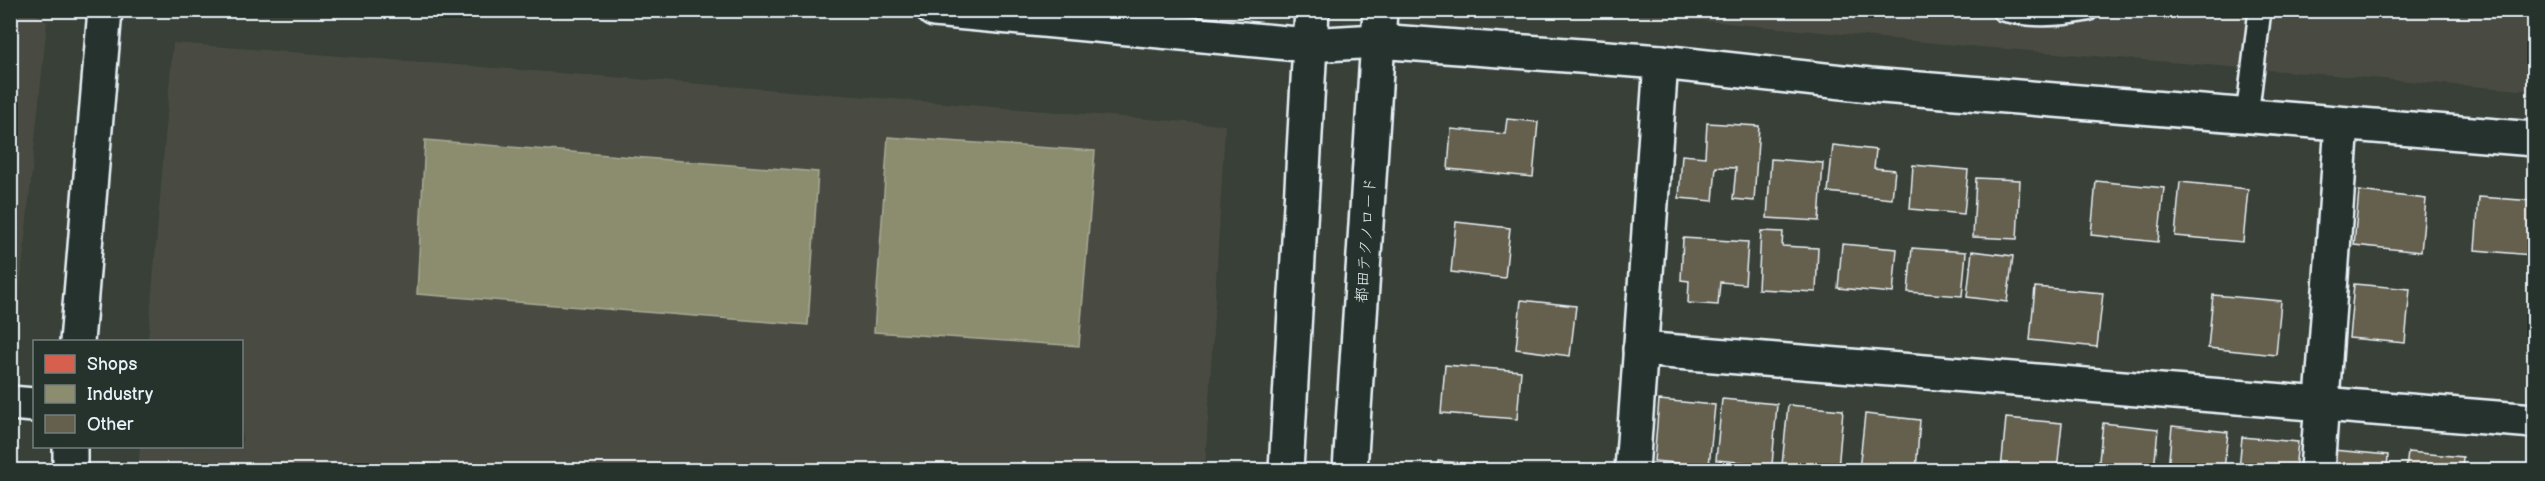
<svg xmlns="http://www.w3.org/2000/svg" width="2545" height="481" font-family="'Balsamiq Sans','Klee One',sans-serif">
<rect width="100%" height="100%" fill="#394037"/>
<filter id="ink" filterUnits="userSpaceOnUse"><feTurbulence type="fractalNoise" baseFrequency=".0167" numOctaves="2"/><feDisplacementMap in="SourceGraphic" scale="12" xChannelSelector="R" yChannelSelector="G"/><feConvolveMatrix kernelMatrix="1 2 1 2 8 2 1 2 1" color-interpolation-filters="sRGB"/></filter>
<g filter="url(#ink)">
<!-- built -->
<g fill="#494c42">
<path d="M11 10 32 11 47 22 11 377Z"/>
<path d="M1542 11H2534V91L1956 45 1708 21Z"/>
<path d="M173 43 1225 125 1205 470H138L140 447 242 446V342L148 341Z"/>
</g>
<!-- shops -->
<path fill="#d6604d" stroke="#db8c80" stroke-width="1.5" d="M1923 10H1945L1944 16Z"/>
<!-- industry -->
<g fill="#8c8c6e" stroke="#a8aa97" stroke-width="1.5">
<path d="M888 137 1095 151 1079 346 874 332Z"/>
<path d="M425 140 818 172 808 325 417 294Z"/>
</g>
<!-- building -->
<g fill="#655f4e" stroke="#e8f1f8" stroke-width="1.5">
<path d="M1507 119 1538 122 1533 177 1448 169 1451 129 1505 134Z"/>
<path d="M1707 123 1759 126 1754 201 1733 199 1736 168 1716 167 1713 201 1679 198 1682 155 1705 157Z"/>
<path d="M1833 145 1876 150 1874 168 1895 170 1892 199 1828 192Z"/>
<path d="M1771 159 1823 163 1819 221 1767 218Z"/>
<path d="M1913 165 1968 170 1964 214 1910 209Z"/>
<path d="M1976 178 2020 180 2017 239 1973 237Z"/>
<path d="M2096 181 2164 188 2158 242 2091 235Z"/>
<path d="M2180 182 2248 189 2243 242 2175 236Z"/>
<path d="M2359 191 2426 199 2421 252 2354 245Z"/>
<path d="M2479 197 2534 201 2531 255 2475 250Z"/>
<path d="M1456 222 1510 228 1505 278 1451 272Z"/>
<path d="M1761 231 1783 232 1782 246 1818 248 1816 292 1758 289Z"/>
<path d="M1683 238 1748 242 1745 284 1720 282 1718 305 1688 303 1689 281 1681 280Z"/>
<path d="M1842 244 1897 249 1893 293 1838 288Z"/>
<path d="M1912 248 1966 252 1962 296 1908 292Z"/>
<path d="M1972 251 2013 256 2007 302 1967 297Z"/>
<path d="M2354 284 2410 289 2405 343 2349 338Z"/>
<path d="M2035 287 2103 293 2097 347 2030 340Z"/>
<path d="M2213 295 2281 301 2276 355 2208 348Z"/>
<path d="M1521 300 1576 306 1570 356 1516 349Z"/>
<path d="M1445 365 1521 371 1517 419 1441 413Z"/>
<path d="M1722 399 1777 404 1772 465 1716 460Z"/>
<path d="M1659 400 1715 405 1709 466 1654 461Z"/>
<path d="M1788 405 1843 410 1838 470 1782 465Z"/>
<path d="M1865 414 1920 420 1916 470H1859Z"/>
<path d="M2006 418 2062 423 2057 470H2001Z"/>
<path d="M2103 423 2158 429 2154 470H2098Z"/>
<path d="M2172 426 2228 432 2224 470H2168Z"/>
<path d="M2242 437 2298 442 2295 470H2239Z"/>
<path d="M2333 450 2388 455 2387 470H2331Z"/>
<path d="M2408 452 2463 457 2462 470H2406Z"/>
<path d="M1438 461 1545 470H1437Z"/>
</g>
<g fill="none" stroke-linecap="round" stroke-linejoin="round">
<defs>
<g id="lane">
<path d="M2003 10C2032 17 2058 16 2087 10"/>
<path d="M2247 116 2260 10"/>
</g>
<g id="street">
<path d="M1640 349 2534 421"/>
<path d="M1632 470 1661 62"/>
<path d="M2317 470 2342 124"/>
</g>
<g id="secondary">
<path d="M934 10 1308 45 1377 41 1661 62 1870 85 2534 139"/>
<path d="M77 342 105 10"/>
<path d="M10 403 34 405"/>
<path d="M70 470V446"/>
<path d="M1286 470 1312 10"/>
<path d="M1350 470 1380 10"/>
</g>
</defs>
<!-- lane casing -->
<use href="#lane" stroke="#e8f1f8" stroke-width="26"/>
<!-- street casing -->
<use href="#street" stroke="#e8f1f8" stroke-width="38"/>
<!-- secondary casing -->
<use href="#secondary" stroke="#e8f1f8" stroke-width="38"/>
<!-- lane -->
<use href="#lane" stroke="#26332d" stroke-width="21"/>
<!-- street -->
<use href="#street" stroke="#26332d" stroke-width="33"/>
<!-- secondary -->
<use href="#secondary" stroke="#26332d" stroke-width="33"/>
</g>
</g>
<g text-anchor="middle" stroke-width="6" stroke-linejoin="round" paint-order="stroke">
<!-- street labels -->
<g font-size="16" fill="#e8f1f8" stroke="#26332d">
<text transform="translate(1365 240) rotate(-86)" y="6">都田テクノロード</text>
</g>
</g>
<!-- margin -->
<rect width="2545" height="481" fill="none" stroke="#26332d" stroke-width="36"/>
<rect x="18" y="18" width="2509" height="445" fill="none" stroke="#e8f1f8" stroke-width="2" filter="url(#ink)"/>
<!-- legend -->
<rect x="33" y="340" width="210" height="108" fill="#26332d" stroke="#747f7e" stroke-width="1.5"/>
<rect x="45" y="355" width="30" height="18" fill="#d6604d" stroke="#747f7e" stroke-width="1.5"/>
<text x="87" y="370" font-size="18" fill="#e8f1f8">Shops</text>
<rect x="45" y="385" width="30" height="18" fill="#8c8c6e" stroke="#747f7e" stroke-width="1.5"/>
<text x="87" y="400" font-size="18" fill="#e8f1f8">Industry</text>
<rect x="45" y="415" width="30" height="18" fill="#655f4e" stroke="#747f7e" stroke-width="1.5"/>
<text x="87" y="430" font-size="18" fill="#e8f1f8">Other</text>
</svg>
